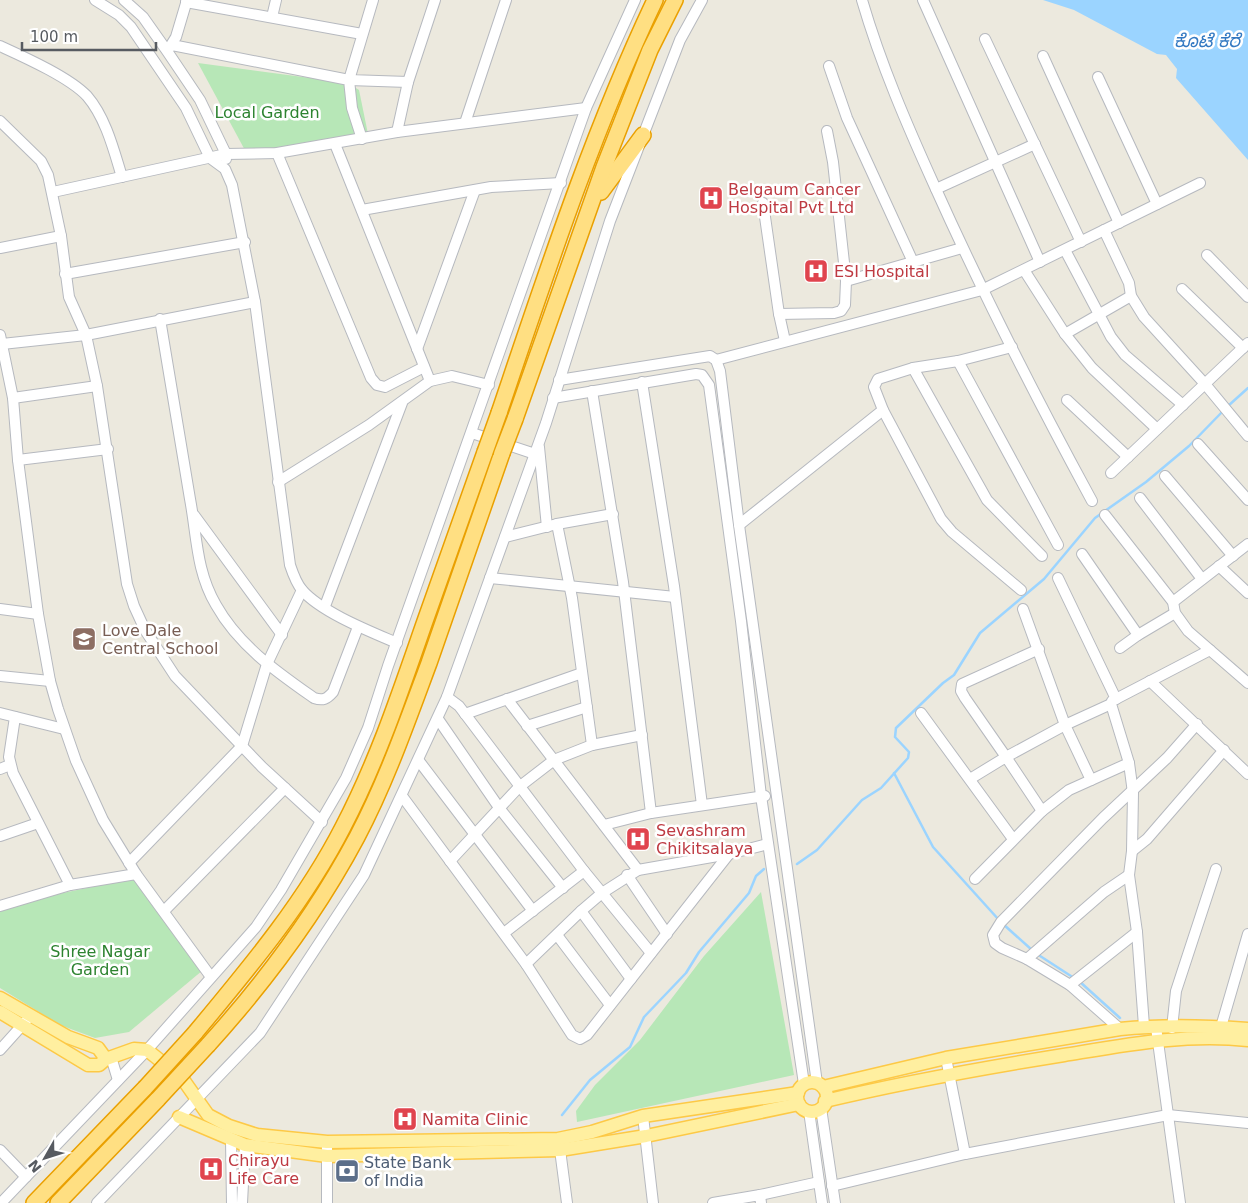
<svg xmlns="http://www.w3.org/2000/svg" width="1248" height="1203" font-family="'DejaVu Sans','Noto Sans Kannada',sans-serif">
<rect width="100%" height="100%" fill="#ece9de"/>
<!-- green -->
<g fill="#b7e7b7">
<path d="M198 63 348 83 359 90 368 134 247 154Z"/>
<path d="M140 877 203 970 129 1032 95 1038 60 1025 0 988V906Z"/>
<path d="M761 892 794 1075 577 1122 576 1111 595 1085 640 1040 704 956Z"/>
</g>
<!-- water -->
<path fill="#9bd4ff" d="M1043 0H1248V160L1176 78 1177 69 1166 55 1157 54 1074 10Z"/>
<g fill="none" stroke-linecap="round" stroke-linejoin="round">
<!-- stream -->
<g stroke="#9bd4ff" stroke-width="2.5">
<path d="M1228 406 1248 388"/>
<path d="M894 773 933 847 999 920"/>
<path d="M797 864 817 850 862 800 881 788 908 758 909 752 895 737 896 728 943 683 954 675 980 633 1044 579 1095 518 1146 482 1189 446 1224 410"/>
<path d="M1003 924 1032 950"/>
<path d="M1037 954 1074 978"/>
<path d="M1079 981 1120 1018"/>
<path d="M562 1115 590 1080 630 1047 644 1017 686 973 699 952 749 893 756 876 764 869"/>
</g>
<defs>
<g id="minor">
<path d="M95 0 119 15 131 27 186 108 210 158 225 169 232 185 255 302 290 565C293 574 296 583 302 590 321 612 369 631 397 643"/>
<path d="M124 0 143 17 167 51 200 100 226 154V159"/>
<path d="M373 0 349 80 408 82"/>
<path d="M862 0C881 65 907 125 935 187 983 294 1036 398 1092 501"/>
<path d="M923 0 1040 262"/>
<path d="M186 2 362 34"/>
<path d="M272 17 276 0"/>
<path d="M985 39 1081 242"/>
<path d="M172 45 349 80 352 108 362 139"/>
<path d="M0 46C24 57 69 77 87 96 106 118 114 151 122 177"/>
<path d="M168 50 176 37 187 0"/>
<path d="M1043 56 1119 223"/>
<path d="M829 66 847 118 913 262"/>
<path d="M1098 77 1157 204"/>
<path d="M0 121 41 161 48 175 61 236 69 297 86 335 97 386 127 584 134 606 145 630 175 676 262 767 322 822"/>
<path d="M465 123 506 0"/>
<path d="M397 132 408 82 435 0"/>
<path d="M335 144 430 381"/>
<path d="M277 153 371 378 377 385 385 387 424 367"/>
<path d="M936 189 1035 144"/>
<path d="M53 192 226 154 277 153 397 132 586 108"/>
<path d="M763 203 779 314 785 341"/>
<path d="M362 210 491 187 561 183"/>
<path d="M1104 230 1129 283 1131 296 1144 317 1205 384 1248 436"/>
<path d="M0 248 61 236"/>
<path d="M1065 250 1111 337 1125 355 1183 405"/>
<path d="M1207 255 1248 297"/>
<path d="M1024 270 1065 334 1092 368 1157 429"/>
<path d="M65 274 245 242"/>
<path d="M846 281 962 248"/>
<path d="M1182 289 1243 348"/>
<path d="M779 314 834 313 841 311 845 305 846 281 833 162 827 131"/>
<path d="M160 319C170 379 180 439 190 499 197 536 196 571 216 605 239 646 277 672 314 698 323 701 327 699 333 692L358 627"/>
<path d="M1065 334 1131 296"/>
<path d="M0 335 13 398 18 460 38 614 50 681 58 709 76 761 103 820 136 874 211 977"/>
<path d="M2 344 86 335 255 302"/>
<path d="M1012 347 958 361 913 368 878 379 874 387 883 410 941 519 952 532 1021 590"/>
<path d="M417 349 475 190"/>
<path d="M716 360 982 290 1200 183"/>
<path d="M958 361 1058 545"/>
<path d="M913 368 987 500 1042 556"/>
<path d="M559 380 710 356 716 360 720 371 739 525 817 1083"/>
<path d="M642 382 674 586 702 805"/>
<path d="M592 391 623 582 651 813 765 796"/>
<path d="M13 398 97 386"/>
<path d="M553 398 696 374 702 375 709 385 741 621 761 796 804 1084"/>
<path d="M1067 400 1128 457"/>
<path d="M472 433 535 454"/>
<path d="M1198 444 1248 500"/>
<path d="M539 447 547 527"/>
<path d="M18 460 108 449"/>
<path d="M1111 473 1248 343"/>
<path d="M1165 476 1233 556"/>
<path d="M278 482 369 425 430 381 452 376 489 385"/>
<path d="M1140 498 1202 579"/>
<path d="M194 515 282 635"/>
<path d="M1105 515 1173 602 1175 613 1188 631 1248 683"/>
<path d="M739 525 883 410"/>
<path d="M505 537 557 524 613 514"/>
<path d="M1082 554 1138 635 1120 648"/>
<path d="M1219 566 1248 593"/>
<path d="M490 578 675 597"/>
<path d="M1058 578 1116 699"/>
<path d="M1173 602 1248 544"/>
<path d="M325 606 402 403"/>
<path d="M0 609 38 614"/>
<path d="M1023 609 1065 725 1091 780"/>
<path d="M1138 635 1175 613"/>
<path d="M1039 649 962 684 961 691 965 698 1006 757 1065 725 1111 704"/>
<path d="M0 676 50 681"/>
<path d="M1150 681 1248 774"/>
<path d="M447 697 459 706 584 871 651 953"/>
<path d="M507 699 638 870"/>
<path d="M0 713 64 729"/>
<path d="M921 713 1013 839"/>
<path d="M465 714 582 673"/>
<path d="M438 719 500 809 563 888"/>
<path d="M527 726 587 707"/>
<path d="M592 745 642 735"/>
<path d="M419 761 533 911"/>
<path d="M0 769 10 765"/>
<path d="M970 779 1006 757 1042 811 1069 790 1129 763"/>
<path d="M402 796 526 964 572 1035 580 1039 587 1035 729 854"/>
<path d="M604 825 651 813"/>
<path d="M0 836 38 823"/>
<path d="M1132 851 1147 839 1224 750"/>
<path d="M450 861 519 787 554 760 592 745 572 598 557 524"/>
<path d="M129 863 242 746 267 664 302 590"/>
<path d="M627 875 667 934"/>
<path d="M975 879 1042 811"/>
<path d="M70 885 136 874"/>
<path d="M0 906 70 885 13 773 9 757 15 717"/>
<path d="M164 911 285 788"/>
<path d="M581 911 631 979"/>
<path d="M504 933 584 871"/>
<path d="M557 935 610 1005"/>
<path d="M1027 959 1104 892 1129 875"/>
<path d="M526 964 581 911 602 893 638 870 729 854 768 844"/>
<path d="M1070 985 1137 932"/>
<path d="M1144 1026 1137 932 1129 875 1132 851 1133 793 1129 763 1111 704 1112 701 1210 650"/>
<path d="M1156 1027 1180 1203"/>
<path d="M1221 1027 1248 934"/>
<path d="M1172 1028 1176 991 1216 869"/>
<path d="M1120 1029 1070 985 1027 959 1002 948 995 943 993 935 1001 922 1103 818 1167 758 1197 724"/>
<path d="M0 1050 26 1021"/>
<path d="M111 1057 118 1080"/>
<path d="M946 1058 965 1154"/>
<path d="M821 1108 835 1203"/>
<path d="M809 1111 822 1203"/>
<path d="M643 1116 653 1203"/>
<path d="M231 1140 232 1203"/>
<path d="M327 1142V1203"/>
<path d="M559 1142 567 1203"/>
<path d="M0 1150 26 1177"/>
<path d="M832 1186 965 1154 1168 1115 1248 1123"/>
<path d="M760 1195 819 1182"/>
<path d="M1 1203 147 1050 256 927 281 890 346 778 368 728 388 666 586 108 635 0"/>
<path d="M97 1203 260 1033 364 875 447 697 546 423 610 221 680 40 702 0"/>
<path d="M242 1203 245 1145"/>
<path d="M713 1203 760 1195 761 1203"/>
</g>
<g id="major">
<path d="M0 998 68 1037 98 1048 106 1059"/>
<path d="M0 1012 88 1065H99L106 1059 134 1049 147 1050 182 1078 208 1115 229 1126 257 1135 327 1142 558 1139 592 1132 643 1116 798 1093"/>
<circle cx="812" cy="1097" r="15"/>
<path d="M823 1087 946 1058 1120 1029C1159 1025 1208 1026 1248 1029"/>
<path d="M825 1101C904 1082 983 1068 1064 1055 1125 1045 1186 1033 1248 1040"/>
<path d="M179 1117 245 1145 327 1156 560 1150 646 1136 799 1104"/>
</g>
<g id="highway">
<path d="M601 192 643 135"/>
<path d="M499 413C546 274 592 133 655 0"/>
<path d="M515 419 604 167 650 50 675 0"/>
<path d="M195 1033C249 968 304 903 343 827 377 762 400 693 424 624 444 566 465 509 485 452"/>
<path d="M208 1045C265 982 317 912 357 837 386 782 407 722 429 663 454 593 478 523 502 453"/>
<path d="M34 1203 145 1088"/>
<path d="M58 1203 158 1099"/>
</g>
</defs>
<!-- minor casing -->
<use href="#minor" stroke="#b6b9bf" stroke-width="12"/>
<!-- major casing -->
<use href="#major" stroke="#fdc946" stroke-width="15"/>
<!-- highway casing -->
<use href="#highway" stroke="#eaa000" stroke-width="18"/>
<!-- minor -->
<use href="#minor" stroke="#fff" stroke-width="10"/>
<!-- major -->
<use href="#major" stroke="#ffefa0" stroke-width="12"/>
<!-- highway -->
<use href="#highway" stroke="#ffdf82" stroke-width="15"/>
<defs>
<g id="highway-bridge">
<path d="M485 452 499 413"/>
<path d="M502 453 515 419"/>
<path d="M145 1088 195 1033"/>
<path d="M158 1099 208 1045"/>
</g>
</defs>
<!-- highway-bridge casing -->
<use href="#highway-bridge" stroke="#eaa000" stroke-width="18" stroke-linecap="butt"/>
<!-- highway-bridge -->
<use href="#highway-bridge" stroke="#ffdf82" stroke-width="15"/>
</g>
<!-- icons -->
<defs>
<symbol id="hospital-square" viewBox="-11 -11 22 22"><rect x="-9" y="-9" width="18" height="18" rx="4" fill="#e0444e" stroke="#fff"/><path d="M-5-5h3v3.5h4V-5h3V5h-3V1.5h-4V5h-3Z" fill="#fff"/></symbol>
<symbol id="school-square" viewBox="-11 -11 22 22"><rect x="-9" y="-9" width="18" height="18" rx="4" fill="#8d6e63" stroke="#fff"/><path d="M0-5L7-2L0 1L-7-2ZM-4 1L0 2.5L4 1V4Q0 6-4 4Z" fill="#fff"/></symbol>
<symbol id="bank-square" viewBox="-11 -11 22 22"><rect x="-9" y="-9" width="18" height="18" rx="4" fill="#5c6f8a" stroke="#fff"/><path d="M-6-4H6V4H-6ZM0-2.3a2.3 2.3 0 1 0 0 4.6a2.3 2.3 0 1 0 0-4.6Z" fill="#fff"/></symbol>
</defs>
<g fill-rule="evenodd">
<use href="#hospital-square" x="697" y="184" width="28" height="28"/>
<use href="#hospital-square" x="802" y="257" width="28" height="28"/>
<use href="#school-square" x="70" y="625" width="28" height="28"/>
<use href="#hospital-square" x="624" y="825" width="28" height="28"/>
<use href="#hospital-square" x="391" y="1105" width="28" height="28"/>
<use href="#hospital-square" x="197" y="1155" width="28" height="28"/>
<use href="#bank-square" x="333" y="1157" width="28" height="28"/>
</g>
<g text-anchor="middle" stroke-width="5" stroke-linejoin="round" paint-order="stroke">
<!-- park labels -->
<g font-size="16" fill="#2d8330" stroke="#fff">
<text x="267" y="118">Local Garden</text>
<text x="100" y="957">Shree Nagar<tspan x="100" dy="18">Garden</tspan></text>
</g>
<!-- health labels -->
<g font-size="16" fill="#be3a42" stroke="#fff" text-anchor="start">
<text x="728" y="195">Belgaum Cancer<tspan x="728" dy="18">Hospital Pvt Ltd</tspan></text>
<text x="834" y="277">ESI Hospital</text>
<text x="656" y="836">Sevashram<tspan x="656" dy="18">Chikitsalaya</tspan></text>
<text x="422" y="1125">Namita Clinic</text>
<text x="228" y="1166">Chirayu<tspan x="228" dy="18">Life Care</tspan></text>
</g>
<!-- education labels -->
<g font-size="16" fill="#785e54" stroke="#fff" text-anchor="start">
<text x="102" y="636">Love Dale<tspan x="102" dy="18">Central School</tspan></text>
</g>
<!-- service labels -->
<g font-size="16" fill="#4e5e75" stroke="#fff" text-anchor="start">
<text x="364" y="1168">State Bank<tspan x="364" dy="18">of India</tspan></text>
</g>
<!-- water labels -->
<g font-size="18" font-style="italic" fill="#3379c2" stroke="#fff">
<text x="1207" y="47">ಕೊಟೆ ಕೆರೆ</text>
</g>
</g>
<!-- north arrow -->
<g transform="translate(45 1158) rotate(231)" stroke="#ffffff" stroke-width="4" paint-order="stroke">
<path d="M0-4L9 19L0 12L-9 19Z" fill="#575b61"/>
<text y="-8" font-size="14" font-weight="bold" text-anchor="middle" fill="#575b61">N</text>
</g>
<!-- scale -->
<path d="M22 42v8h134v-8" fill="none" stroke="#575b61" stroke-width="2.5"/>
<text x="30" y="42" font-size="15" fill="#575b61" stroke="#ffffff" stroke-width="4" paint-order="stroke">100 m</text>
</svg>
